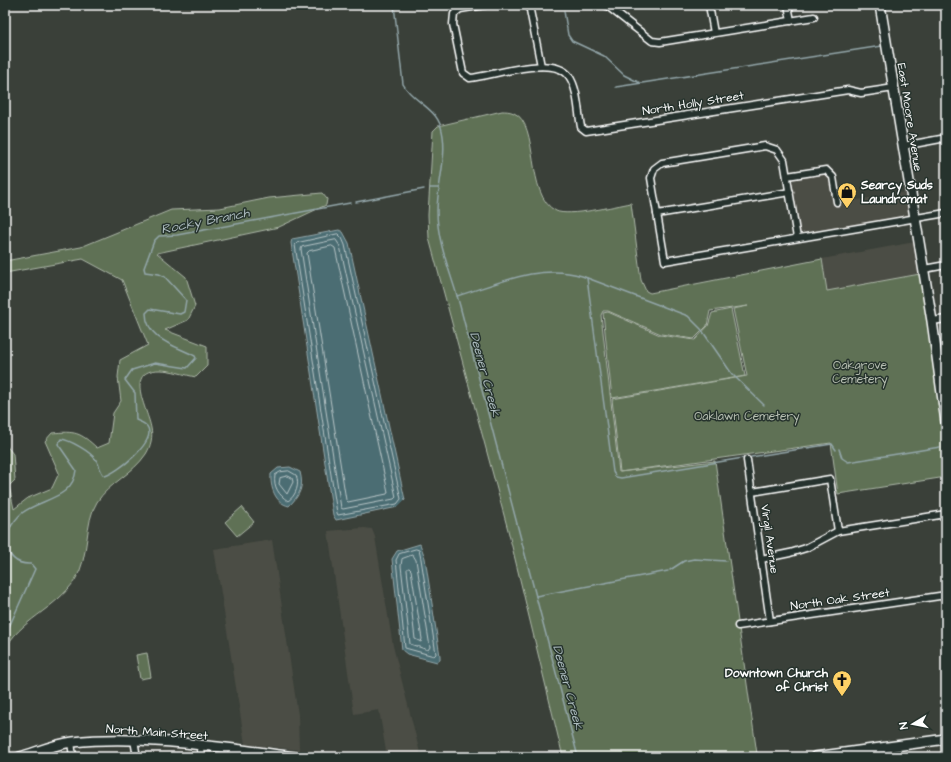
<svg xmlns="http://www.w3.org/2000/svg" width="951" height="762" font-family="'Architects Daughter',sans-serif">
<rect width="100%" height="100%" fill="#3a4039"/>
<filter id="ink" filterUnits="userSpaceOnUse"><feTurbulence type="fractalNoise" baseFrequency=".025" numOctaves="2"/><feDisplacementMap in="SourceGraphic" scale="8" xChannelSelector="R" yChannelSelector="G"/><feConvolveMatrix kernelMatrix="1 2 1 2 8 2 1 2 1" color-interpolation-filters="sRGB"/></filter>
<g filter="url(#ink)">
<!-- built -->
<g fill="#4c4d45">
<path d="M823 173 829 177 833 204 906 192 910 216 799 234 790 178Z"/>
<path d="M915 242 920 274 827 291 822 259Z"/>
<path d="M364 528 372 529 375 537 393 646 421 757H387L379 710 354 714 328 531Z"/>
<path d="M272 540 298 715 299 750 245 744 214 549Z"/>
</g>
<!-- green -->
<g fill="#5e7154" stroke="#aeb8aa">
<path d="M502 111C505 111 510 111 514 113 540 124 525 196 556 211 568 217 616 206 631 203L641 280 646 291 650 293 822 259 827 291 920 274 946 443V477L838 494 831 443 620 472 612 399 747 376 733 309 748 306 710 311 707 326 694 339 661 334 608 311H603L601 315 619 472 715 461 757 754 755 756 563 757 508 530 429 238 428 215 433 131 438 126Z"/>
<path d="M322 193 327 199 326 205 279 227 157 253 186 277 195 306 188 320 165 330 207 346V366L196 377C185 375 171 370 160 370 123 370 148 409 151 428 153 436 151 446 146 454 133 474 109 483 97 502 84 522 90 557 75 580 56 609 18 621 5 650V444L13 454 15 480 9 486 14 509 28 498 52 488 59 473 45 441 52 433C75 431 80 432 97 448L109 443 113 413 121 401 118 377 120 360 148 345 122 280 83 259 5 273V261L81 247 171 210 220 208 269 198Z"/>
<path d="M731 309 745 376 612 398 603 313 608 312 660 335 695 340 708 326 712 313Z"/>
<path d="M242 507 254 522 237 536 225 522Z"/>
<path d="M147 653 151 677 140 679 136 655Z"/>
</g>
<!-- water -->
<g fill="#4c6d73" stroke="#94a7ab">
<path d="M339 230 343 232 349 243 405 500 398 507 336 520 333 515 291 243 292 239Z"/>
<path d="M290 467 300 472C304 487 300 495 289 506 275 503 270 487 271 474L278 468Z"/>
<path d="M420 544 425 558 440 656V660L437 662 407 654 402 650 392 559 397 551Z"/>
</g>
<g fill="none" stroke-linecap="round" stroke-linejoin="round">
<!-- shore -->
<g stroke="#b7c5c7" stroke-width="1">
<path d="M338 234 342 238 345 245 401 499 397 504 338 515 337 513 295 245 297 243Z"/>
<path d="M336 240 340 246 396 497 394 499 343 509 341 508 301 249 302 247Z"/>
<path d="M332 246 335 248 388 492 387 494 348 502 346 500 307 253 309 251Z"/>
<path d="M289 471 296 475C300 484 296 496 288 501 279 495 273 487 275 475L280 472Z"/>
<path d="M288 476 292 478 293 482 287 494 279 484 280 478Z"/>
<path d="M416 549 419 550 421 559 436 654 434 656 405 648 396 560 399 554Z"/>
<path d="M413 555 416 560 430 647 428 650 410 644 401 566 402 559Z"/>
<path d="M409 568 411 570 422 639 421 642 415 639 407 570Z"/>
</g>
<!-- stream -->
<g stroke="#94a7ab" stroke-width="1.5">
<path d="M394 5 403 84C412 101 435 107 441 127 449 153 437 184 437 211 437 243 452 276 460 306L578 757"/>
<path d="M564 11 568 35 572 41 604 56 624 75 640 83"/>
<path d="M616 87 882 46"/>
<path d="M430 188H438"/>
<path d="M356 202 424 189"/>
<path d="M587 278 613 472 616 477 621 478 743 458"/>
<path d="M457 296C497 284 540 263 582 276L688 316 701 329 732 374 764 405"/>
<path d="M839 449 842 458 848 462 940 447"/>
<path d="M751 457 832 444 836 450"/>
<path d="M5 536C9 529 16 518 22 513 42 498 73 499 76 470L58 444 61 439C70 440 91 452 96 460 100 465 100 473 105 476 118 472 155 443 148 428 146 423 140 422 136 420L135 393 125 380 132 370 155 363 187 368 196 358 195 356C176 346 146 339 146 313L150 309 180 314 184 312 186 300 165 277 159 274 145 272 144 268 154 241 159 236 177 235 350 203"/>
<path d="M5 541C8 556 16 565 31 564L35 569 5 636"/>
<path d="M670 570 684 561 694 559 726 561"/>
<path d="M536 596 668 571"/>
</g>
<defs>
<g id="street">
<path d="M485 5 460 9 454 14 453 24 463 73 470 78C493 76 553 54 569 76 578 89 578 111 581 127L586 131 848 90 861 93 894 88"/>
<path d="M529 5 541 66"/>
<path d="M606 5 652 41 660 42 814 17"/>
<path d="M709 5 714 33"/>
<path d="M788 5 791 21"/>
<path d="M903 146 946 138"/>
<path d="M787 176 826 170 833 177 837 202"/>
<path d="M657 214 790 192"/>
<path d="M797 238 784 160 777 150 765 146 662 163 654 169 651 178 665 261 946 213"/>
<path d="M924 269 946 265"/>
<path d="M932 321 946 319"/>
<path d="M747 460 770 621"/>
<path d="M752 492 830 479 838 531"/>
<path d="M761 559 790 553 806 548 838 531 946 514"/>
<path d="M738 626 946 595"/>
<path d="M134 740 137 757"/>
<path d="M71 742 73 757"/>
<path d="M200 746 201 757"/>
</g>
<g id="secondary">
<path d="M880 5 932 321 946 422"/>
<path d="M20 757C37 752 55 744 73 742 141 734 226 748 295 757"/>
<path d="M815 757 946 739"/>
</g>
</defs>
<!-- street casing -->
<use href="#street" stroke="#fff" stroke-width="9"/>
<!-- secondary casing -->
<use href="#secondary" stroke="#fff" stroke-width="12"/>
<!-- street -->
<use href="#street" stroke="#26332d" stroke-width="6"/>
<!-- secondary -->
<use href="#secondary" stroke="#26332d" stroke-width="9"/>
</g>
</g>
<!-- icons -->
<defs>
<symbol id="shop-pin" viewBox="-11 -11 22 30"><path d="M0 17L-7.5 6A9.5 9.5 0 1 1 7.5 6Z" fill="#ffd166" stroke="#26332d"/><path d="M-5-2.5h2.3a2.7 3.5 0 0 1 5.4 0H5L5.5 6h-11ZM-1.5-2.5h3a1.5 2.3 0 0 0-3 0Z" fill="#111"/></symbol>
<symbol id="church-pin" viewBox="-11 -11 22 30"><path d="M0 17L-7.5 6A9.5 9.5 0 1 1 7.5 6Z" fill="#ffd166" stroke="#26332d"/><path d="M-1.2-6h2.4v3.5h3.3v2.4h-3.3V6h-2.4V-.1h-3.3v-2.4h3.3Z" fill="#111"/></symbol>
</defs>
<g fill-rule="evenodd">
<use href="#shop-pin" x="836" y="181" width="22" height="30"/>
<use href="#church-pin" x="831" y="669" width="22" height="30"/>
</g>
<g text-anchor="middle" stroke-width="3" stroke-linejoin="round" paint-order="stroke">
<!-- street labels -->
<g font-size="12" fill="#fff" stroke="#26332d">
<text transform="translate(693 103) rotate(-9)" y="4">North Holly Street</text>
<text transform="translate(910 117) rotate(81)" y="4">East Moore Avenue</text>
<text transform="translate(770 539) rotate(82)" y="4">Virgil Avenue</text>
<text transform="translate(840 599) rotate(-8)" y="4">North Oak Street</text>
<text transform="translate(157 732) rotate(4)" y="4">North Main Street</text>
</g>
<!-- poi labels -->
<g font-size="12" font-weight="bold" fill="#fff" stroke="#26332d" text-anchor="start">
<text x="861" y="189">Searcy Suds<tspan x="861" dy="14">Laundromat</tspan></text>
<text x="828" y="677" text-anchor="end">Downtown Church<tspan x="828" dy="14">of Christ</tspan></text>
</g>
<!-- park labels -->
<g font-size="12" fill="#b7bfb2" stroke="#26332d">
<text x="860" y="369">Oakgrove<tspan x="860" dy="14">Cemetery</tspan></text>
<text x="747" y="420">Oaklawn Cemetery</text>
</g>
<!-- water labels -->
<g font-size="13" font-style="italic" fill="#aebdc0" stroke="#26332d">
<text transform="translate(205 220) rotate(-11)" y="5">Rocky Branch</text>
<text transform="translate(486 374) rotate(75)" y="5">Deener Creek</text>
<text transform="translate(569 687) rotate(75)" y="5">Deener Creek</text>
</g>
</g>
<!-- margin -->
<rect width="951" height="762" fill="none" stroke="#26332d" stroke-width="20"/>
<rect x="10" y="10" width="931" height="742" fill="none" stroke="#fff" stroke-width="1.5" filter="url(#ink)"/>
<!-- north arrow -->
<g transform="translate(913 724) rotate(260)" stroke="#26332d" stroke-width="3" paint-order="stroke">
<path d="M0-3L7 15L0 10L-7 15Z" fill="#ffffff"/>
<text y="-6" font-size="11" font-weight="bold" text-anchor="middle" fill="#ffffff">N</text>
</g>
</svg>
